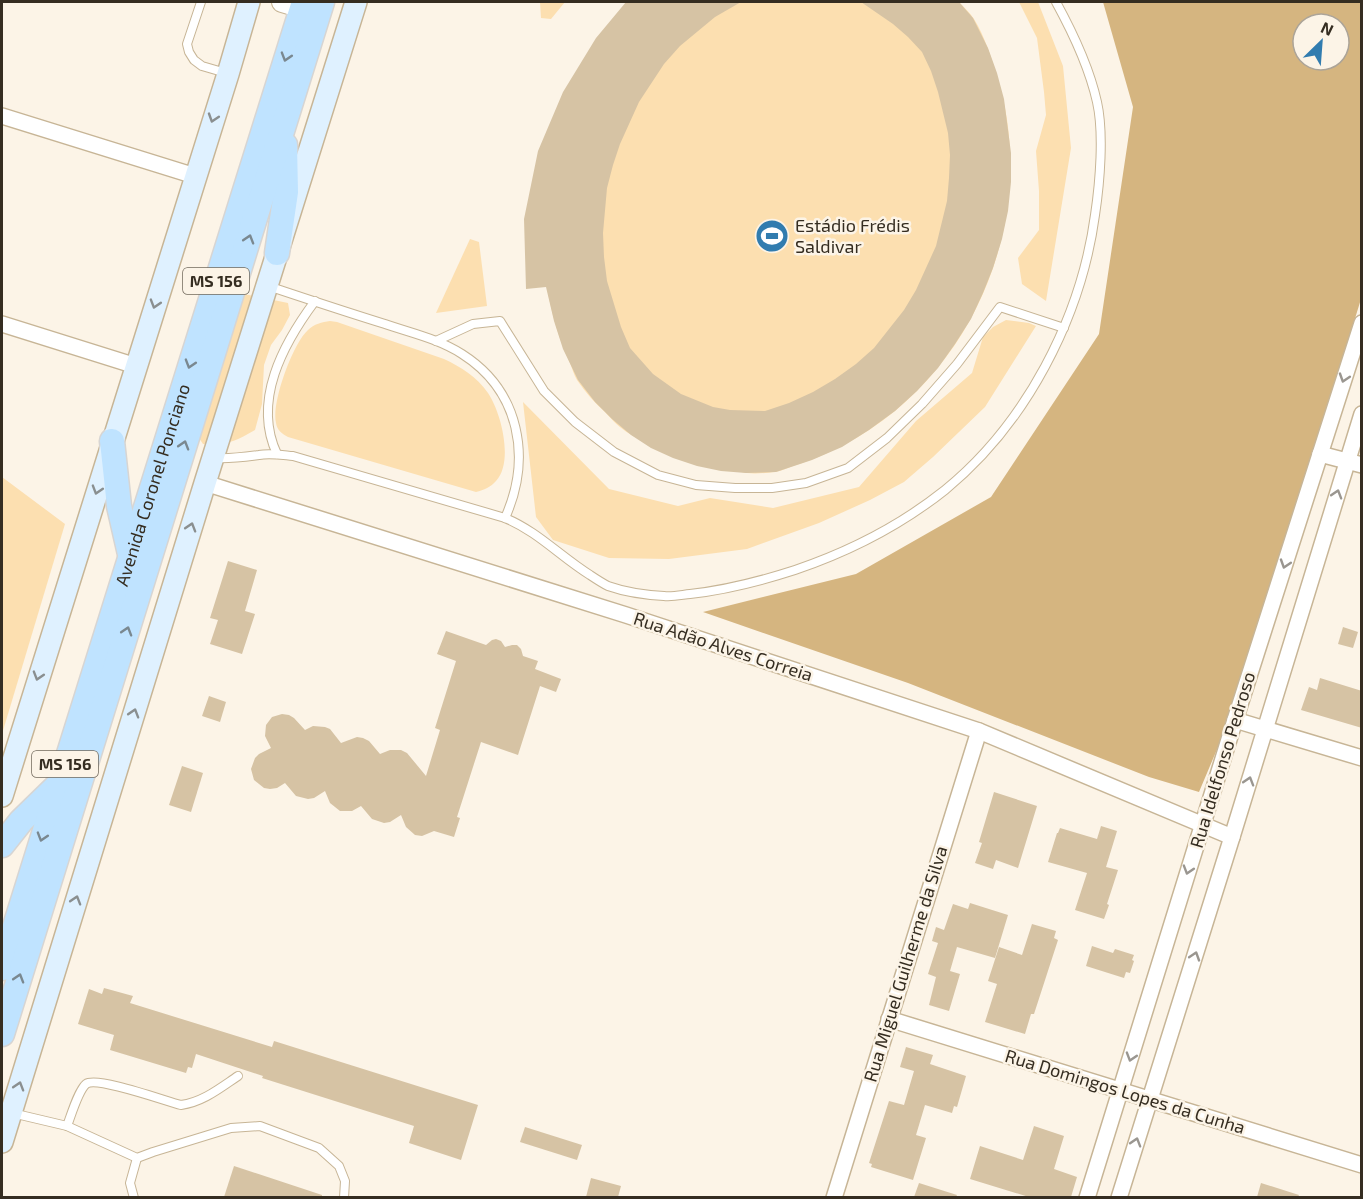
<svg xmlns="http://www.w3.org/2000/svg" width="1363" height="1199" font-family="'Exo 2',sans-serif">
<rect width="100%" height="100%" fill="#fcf4e7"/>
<!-- green -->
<g fill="#fcdfb0">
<path d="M540 2H565L551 19 541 18Z"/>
<path d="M638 2H959C964 7 970 13 974 19 985 37 991 57 997 76 1039 211 979 365 858 437 837 449 816 459 793 466 787 468 781 471 775 472 767 473 755 474 747 473 739 472 731 468 724 466 708 460 691 455 675 449 662 445 641 441 630 434 621 429 612 420 605 412 595 403 585 392 577 380 574 375 572 368 570 363 555 331 548 298 543 263L617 25Z"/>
<path d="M1019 2H1038L1063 66 1071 148 1046 301 1022 284 1018 258 1039 230V191L1036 151 1046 115 1044 92 1037 38Z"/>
<path d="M470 239 479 242 487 306 436 313Z"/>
<path d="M244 294 288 303 290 315 282 330 271 345 264 365 262 404 255 430C236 441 226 446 203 444L199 438Z"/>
<path d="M1006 320 1029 323 1036 326 985 407 933 457 904 482 870 500 819 523 747 549 669 559 609 558 553 540 536 517 523 402 609 489 678 506 710 498 773 508 859 487 916 421 972 373 983 337 993 327Z"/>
<path d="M330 321 337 322 444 359C461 367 477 377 488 393 501 412 514 462 496 481 491 487 484 490 476 492L288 437C282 434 277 430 276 423 271 403 293 343 308 330 314 324 322 322 330 321Z"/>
<path d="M2 477 65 524 2 734Z"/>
</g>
<!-- forest -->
<path fill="#d5b580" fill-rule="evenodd" d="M1103 2H1361V299L1237 702 1199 792 1149 777 908 683 703 612 856 574 991 497 1099 334 1133 107ZM1303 24H1339V60H1303Z"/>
<!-- building -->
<g fill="#d6c3a4">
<path d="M626 2H741L715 17 680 46 664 64 639 102 620 144 613 165 607 188 603 233 604 257 607 281 621 327 630 348 653 374 681 394 713 407 730 410 765 411 789 403 813 392 835 379 856 364 874 348 904 310 916 290 936 246 947 201 949 178 950 155 948 133 938 92 931 71 922 52 908 37 893 24 861 2H959L973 18 988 48 997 73 1004 99 1011 153V182L1008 211 1002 239 993 268 983 293 971 319 955 344 938 368 917 391 895 411 869 430 842 447 812 460 776 472 746 473 721 471 697 466 673 458 651 448 631 435 612 419 595 402 578 380 563 349 554 321 546 287 526 289 524 219 538 151 563 92 596 38Z"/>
<path d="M228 561 257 570 245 611 255 614 242 654 210 644 218 620 210 618Z"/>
<path d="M1343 627 1358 632 1353 648 1338 644Z"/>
<path d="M446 631 486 645 492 640 496 639 501 641 505 647 512 645H517L521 649 523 656 538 661 535 669 561 679 556 692 540 686 518 755 481 742 457 817 460 818 454 837 434 831 422 836 415 835 406 827 401 815 390 822 384 823 372 819 361 806 352 811H340L330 803 325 791 314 798 308 799 296 796 285 783 277 788 270 789 264 788 254 780 251 769 255 758 259 754 271 748 265 736 266 725 272 717 282 714 289 715 294 718 305 730 313 726 325 727 330 729 341 743 357 737 363 738 369 741 380 754 390 750H401L407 753 426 776 440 730 435 728 456 661 437 654Z"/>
<path d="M1320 678 1362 691V728L1301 710 1309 687 1317 690Z"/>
<path d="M209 696 226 702 220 722 202 716Z"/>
<path d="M182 766 203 773 191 812 169 805Z"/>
<path d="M994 792 1037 806 1018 868 996 860 993 869 975 863 982 843 979 842Z"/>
<path d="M1101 826 1117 831 1106 867 1118 870 1107 904 1109 905 1104 919 1075 910 1087 873 1048 862 1057 833H1058L1060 828 1097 839Z"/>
<path d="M970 903 1008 915 995 958 957 947 950 971 960 974 949 1011 929 1005 936 977 928 974 938 943 932 941 936 927 944 930 953 904 968 909Z"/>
<path d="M1032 924 1056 931 1054 938 1058 940 1034 1014H1031L1025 1034 985 1022 997 984 988 981 999 947 1022 955Z"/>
<path d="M1092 946 1113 953 1115 949 1134 955 1132 960 1134 961 1130 973 1126 972 1124 978 1086 966Z"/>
<path d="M104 988 133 996 130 1003 272 1047 274 1041 478 1105 461 1160 409 1143 414 1126 262 1078 263 1076 196 1054 192 1068 188 1067 186 1073 110 1050 114 1035 78 1024 89 989 102 994Z"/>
<path d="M906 1047 933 1055 930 1064 966 1076 957 1107 954 1106 952 1113 925 1105 916 1135 926 1138 913 1180 871 1167 872 1164 869 1163 889 1101 904 1105 914 1071 900 1067Z"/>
<path d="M1034 1126 1064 1136 1054 1169 1077 1177 1071 1197H1029L970 1179 980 1146 1023 1160Z"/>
<path d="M525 1127 582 1145 577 1160 520 1142Z"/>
<path d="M234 1166 322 1195V1197H224Z"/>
<path d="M591 1178 621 1186 618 1197H586Z"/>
<path d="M919 1183 957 1195 956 1197H914Z"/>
<path d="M1261 1183 1299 1195 1298 1197H1257Z"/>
</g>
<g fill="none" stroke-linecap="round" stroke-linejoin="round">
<defs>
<g id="service">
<path d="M201 2 187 44 189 52 194 60 202 66 226 73"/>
<path d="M268 286C307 299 346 312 385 324 411 333 439 339 462 354 520 391 532 458 505 518"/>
<path d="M436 341 473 324 500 321 544 391 575 422 614 452 658 475 696 485 735 488H772L806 483 848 468 887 438 922 404 957 364 1000 307 1064 328"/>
<path d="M277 454C252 401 283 344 315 301"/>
<path d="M215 458C230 459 244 457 259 455 270 453 282 455 293 456L505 518C537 531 561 557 590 575 596 579 602 583 608 586 625 592 646 595 664 596 672 597 681 595 690 594 726 590 761 581 795 570 848 552 901 525 945 490 1026 424 1081 318 1095 215 1100 182 1104 133 1097 102 1089 66 1073 33 1056 2"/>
<path d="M12 1113 67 1126 137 1158 153 1152 231 1128 260 1126 319 1148 339 1166 345 1181 344 1198"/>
<path d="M67 1126C71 1116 78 1091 86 1084 97 1076 165 1101 181 1105 203 1102 220 1088 238 1076"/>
<path d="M134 1198 130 1183 137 1158"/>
</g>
<g id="minor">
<path d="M2 116 195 176"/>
<path d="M2 324 136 366"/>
<path d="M1320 454 1362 465"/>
<path d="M205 483 626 615 979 731 1232 837"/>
<path d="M1235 720 1362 758"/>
<path d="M889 1019 1362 1165"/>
<path d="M834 1198 979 731"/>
<path d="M1087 1198 1235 720 1362 323"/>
<path d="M1119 1198 1232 837 1362 414"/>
</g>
<path id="tertiary" d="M282 2 302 8"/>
<g id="secondary">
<path d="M2 796 228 74 249 2"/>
<path d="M2 1142 205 483 356 2"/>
</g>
<g id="primary">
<path d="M277 253 286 192 285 145"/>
<path d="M112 441 119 506 130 554"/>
<path d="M2 845 21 821 57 786"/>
<path id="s1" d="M2 968 304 2"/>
<path d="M2 1034 322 2"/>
</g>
</defs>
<!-- service casing -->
<use href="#service" stroke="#c7b596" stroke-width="10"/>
<!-- minor casing -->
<use href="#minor" stroke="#c7b596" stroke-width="18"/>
<!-- tertiary casing -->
<use href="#tertiary" stroke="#c7b596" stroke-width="22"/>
<!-- secondary casing -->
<use href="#secondary" stroke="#c7b596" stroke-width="24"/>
<!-- primary casing -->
<use href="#primary" stroke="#d7d5d3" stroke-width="27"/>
<!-- service -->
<use href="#service" stroke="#fff" stroke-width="8"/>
<!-- minor -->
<use href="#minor" stroke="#fff" stroke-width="15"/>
<!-- tertiary -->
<use href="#tertiary" stroke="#fff" stroke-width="20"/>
<!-- secondary -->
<use href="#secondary" stroke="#dff1ff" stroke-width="21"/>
<!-- primary -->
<use href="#primary" stroke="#bfe3ff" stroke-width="24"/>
</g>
<!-- one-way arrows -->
<defs><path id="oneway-chevron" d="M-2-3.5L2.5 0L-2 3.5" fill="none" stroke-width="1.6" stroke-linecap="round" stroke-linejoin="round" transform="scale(1.5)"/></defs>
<g stroke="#7a8890">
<use href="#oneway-chevron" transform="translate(286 57) rotate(107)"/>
<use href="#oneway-chevron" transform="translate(249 239) rotate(-73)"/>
<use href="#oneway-chevron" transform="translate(190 364) rotate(107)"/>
<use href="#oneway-chevron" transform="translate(184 445) rotate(-73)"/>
<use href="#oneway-chevron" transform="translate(127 631) rotate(-73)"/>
<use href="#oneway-chevron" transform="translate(42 837) rotate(107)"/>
<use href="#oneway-chevron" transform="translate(19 978) rotate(-73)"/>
</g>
<g stroke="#8a8f90">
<use href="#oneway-chevron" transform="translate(213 118) rotate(108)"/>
<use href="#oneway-chevron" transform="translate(155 304) rotate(107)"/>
<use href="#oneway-chevron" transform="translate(97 490) rotate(107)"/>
<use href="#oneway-chevron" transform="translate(191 527) rotate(-73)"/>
<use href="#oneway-chevron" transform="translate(38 676) rotate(107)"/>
<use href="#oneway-chevron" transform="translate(134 713) rotate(-73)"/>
<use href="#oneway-chevron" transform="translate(76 900) rotate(-73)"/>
<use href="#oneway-chevron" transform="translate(19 1086) rotate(-73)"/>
</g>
<g stroke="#9a9690">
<use href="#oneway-chevron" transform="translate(1344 378) rotate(108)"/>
<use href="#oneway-chevron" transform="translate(1337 494) rotate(-73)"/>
<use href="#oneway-chevron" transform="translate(1285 564) rotate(108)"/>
<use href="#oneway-chevron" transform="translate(1249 781) rotate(-73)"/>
<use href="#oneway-chevron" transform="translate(1188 870) rotate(107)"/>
<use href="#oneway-chevron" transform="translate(1195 956) rotate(-72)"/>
<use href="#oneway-chevron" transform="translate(1131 1057) rotate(107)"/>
<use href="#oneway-chevron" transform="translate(1136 1142) rotate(-73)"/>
</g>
<!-- icons -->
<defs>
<symbol id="stadium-disc" viewBox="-11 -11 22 22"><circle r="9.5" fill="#317caf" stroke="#fcf4e7"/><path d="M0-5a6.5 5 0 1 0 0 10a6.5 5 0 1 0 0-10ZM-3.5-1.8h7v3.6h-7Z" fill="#fff"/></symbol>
</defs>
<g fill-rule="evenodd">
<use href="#stadium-disc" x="753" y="217" width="38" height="38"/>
</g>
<g text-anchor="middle" stroke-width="5" stroke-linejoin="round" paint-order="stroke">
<!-- shield labels -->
<g fill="#fcf4e7" stroke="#71695c" stroke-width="1.5">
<rect x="183" y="268" width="66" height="26" rx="4.5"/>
<rect x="32" y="751" width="66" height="26" rx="4.5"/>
</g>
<g font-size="16" font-weight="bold" fill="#352d21">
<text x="216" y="287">MS 156</text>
<text x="65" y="770">MS 156</text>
</g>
<!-- poi labels -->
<g font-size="18" fill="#352d21" stroke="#fcf4e7" text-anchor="start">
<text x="795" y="232">Estádio Frédis<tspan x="795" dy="21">Saldivar</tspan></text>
</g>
<!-- street labels -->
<g font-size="18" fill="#352d21" stroke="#fcf4e7">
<text dy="6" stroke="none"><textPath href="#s1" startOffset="506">Avenida Coronel Ponciano</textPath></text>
<text transform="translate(723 647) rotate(18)" y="6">Rua Adão Alves Correia</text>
<text transform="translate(1223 760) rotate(-73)" y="6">Rua Idelfonso Pedroso</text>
<text transform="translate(906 964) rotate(-73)" y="6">Rua Miguel Guilherme da Silva</text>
<text transform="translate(1125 1092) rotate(17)" y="6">Rua Domingos Lopes da Cunha</text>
</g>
</g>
<!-- border -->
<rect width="1363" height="1199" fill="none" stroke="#352d21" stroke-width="6"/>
<!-- north arrow -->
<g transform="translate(1321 42) rotate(25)"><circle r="28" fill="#fcf4e7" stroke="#aca498" stroke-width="1.5"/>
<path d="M0-4.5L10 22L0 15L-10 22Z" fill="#317caf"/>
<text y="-9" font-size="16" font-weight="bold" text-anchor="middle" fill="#352d21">N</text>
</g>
</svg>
